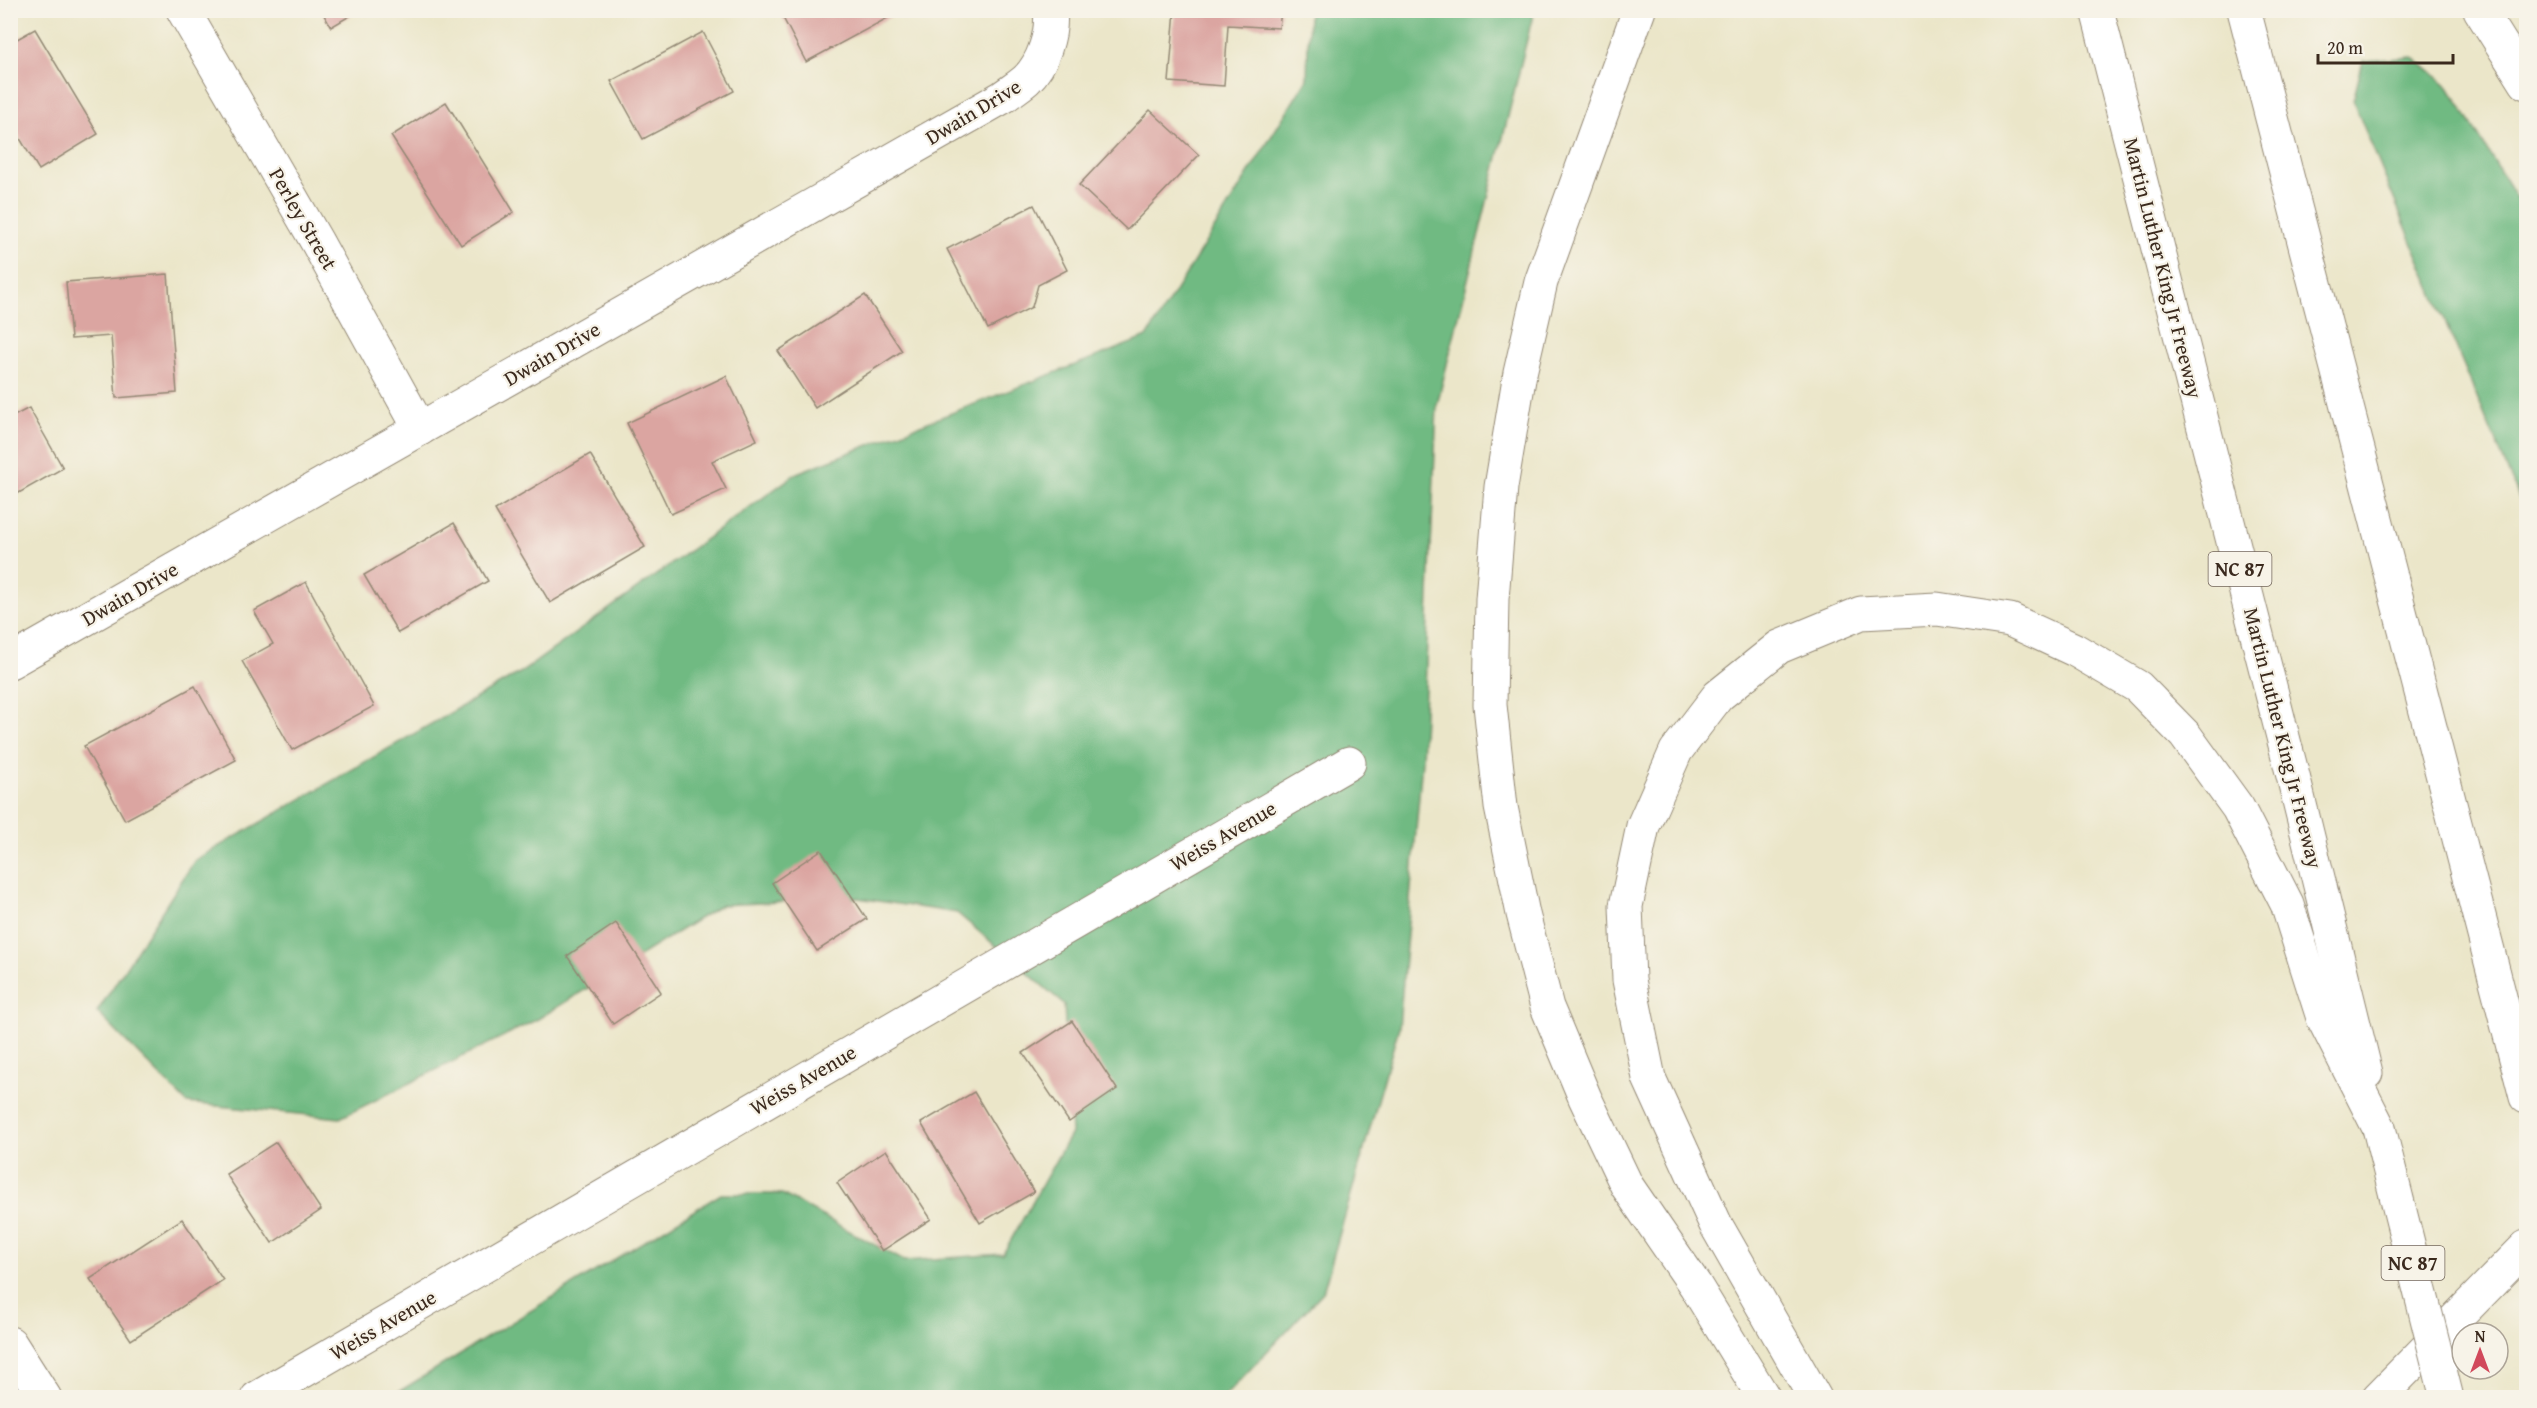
<svg xmlns="http://www.w3.org/2000/svg" width="2537" height="1408" font-family="'Gentium Book Plus',serif">
<rect width="100%" height="100%" fill="#f7f3e8"/>
<filter id="ink" filterUnits="userSpaceOnUse"><feTurbulence type="fractalNoise" baseFrequency=".0167" numOctaves="2"/><feDisplacementMap in="SourceGraphic" scale="12" xChannelSelector="R" yChannelSelector="G"/><feConvolveMatrix kernelMatrix="1 2 1 2 8 2 1 2 1" color-interpolation-filters="sRGB"/></filter>
<filter id="wash" filterUnits="userSpaceOnUse"><feTurbulence type="fractalNoise" baseFrequency=".008" numOctaves="4" result="noise"/><feDisplacementMap in="SourceGraphic" scale="24" xChannelSelector="R" yChannelSelector="G"/><feGaussianBlur stdDeviation="1.35" result="paint"/><feColorMatrix in="noise" values="0 0 0 0 0 0 0 0 0 0 0 0 0 0 0 0 0 1.4 0 .05"/><feComposite in="paint" operator="in"/></filter>
<g filter="url(#wash)">
<rect width="100%" height="100%" fill="#ebe6c9"/>
<!-- forest -->
<g fill="#6fba82" stroke="#557250" stroke-width="1.5">
<path d="M1309 11H1534L1437 405 1422 761 1399 1027 1323 1292 1224 1397H390L721 1194H782L904 1261 1003 1254 1071 1133 1064 1004 957 913 858 898 721 905 538 1019 340 1118 187 1103 97 1012 195 860 523 671 797 473 1147 337 1307 79Z"/>
<path d="M2413 57 2449 87 2526 214V514L2353 101 2363 61Z"/>
</g>
<g id="blocks">
<!-- building -->
<g fill="#dba5a1">
<path d="M321 10H360L331 27Z"/>
<path d="M779 10H896L897 13 806 62Z"/>
<path d="M1175 10H1281L1279 28 1228 25 1224 86 1169 82Z"/>
<path d="M35 29 98 134 39 170 10 122V43Z"/>
<path d="M703 32 734 91 643 139 611 81Z"/>
<path d="M446 102 514 212 461 245 391 136Z"/>
<path d="M1150 110 1199 155 1127 230 1079 185Z"/>
<path d="M1034 205 1067 270 1038 285 1032 307 988 329 947 249Z"/>
<path d="M168 274 177 393 116 398 111 336 71 339 66 282Z"/>
<path d="M865 295 902 351 815 408 778 351Z"/>
<path d="M726 376 757 440 712 461 726 489 671 514 627 423Z"/>
<path d="M29 408 63 468 10 498V418Z"/>
<path d="M590 454 645 547 550 603 495 510Z"/>
<path d="M454 523 488 581 398 633 364 575Z"/>
<path d="M306 582 374 706 292 750 242 661 273 644 254 611Z"/>
<path d="M195 686 236 760 125 820 84 746Z"/>
<path d="M821 850 867 919 817 951 772 883Z"/>
<path d="M616 923 661 992 613 1024 567 956Z"/>
<path d="M1072 1021 1117 1089 1069 1122 1023 1053Z"/>
<path d="M974 1092 1034 1192 980 1223 921 1123Z"/>
<path d="M276 1142 321 1210 272 1243 226 1174Z"/>
<path d="M886 1150 931 1219 882 1251 837 1183Z"/>
<path d="M182 1219 223 1280 131 1340 90 1279Z"/>
</g>
</g>
</g>
<g filter="url(#ink)">
<use href="#blocks" fill-opacity="0" stroke="#938874" stroke-width="1.5"/>
<g fill="none" stroke-linecap="round" stroke-linejoin="round">
<defs>
<g id="minor">
<path d="M183 10 317 242 420 429"/>
<path d="M10 662 1003 97C1011 91 1019 86 1026 80 1043 64 1053 33 1050 10"/>
<path d="M10 1343 45 1398"/>
<path d="M257 1398 1349 763"/>
</g>
<path id="major" d="M2378 1398 2526 1247"/>
<g id="highway">
<path d="M1639 10 1541 282 1520 373 1501 487 1492 599 1490 705 1501 807 1523 914 1547 1007 1585 1098 1627 1186 1695 1285 1764 1398"/>
<path d="M2097 10 2294 780 2366 1073"/>
<path d="M2244 10 2526 1097"/>
<path d="M2480 10 2526 83"/>
<path d="M1815 1398 1716 1225 1649 1078 1629 980 1626 906 1643 826 1676 751 1718 696 1779 647 1861 613 1937 609 2010 620 2075 650 2138 687 2185 735 2238 808 2287 904 2323 1018 2379 1128"/>
</g>
</defs>
<!-- minor casing -->
<use href="#minor" stroke="#938874" stroke-width="35"/>
<!-- major casing -->
<use href="#major" stroke="#938874" stroke-width="35"/>
<!-- highway casing -->
<use href="#highway" stroke="#938874" stroke-width="35"/>
<!-- minor -->
<use href="#minor" stroke="#fff" stroke-width="33"/>
<!-- major -->
<use href="#major" stroke="#fff" stroke-width="33"/>
<!-- highway -->
<use href="#highway" stroke="#fff" stroke-width="33"/>
<defs>
<path id="highway-bridge" d="M2379 1128 2447 1398"/>
</defs>
<!-- highway-bridge casing -->
<use href="#highway-bridge" stroke="#938874" stroke-width="35" stroke-linecap="butt"/>
<!-- highway-bridge -->
<use href="#highway-bridge" stroke="#fff" stroke-width="33"/>
</g>
</g>
<g text-anchor="middle" stroke-width="4.5" stroke-linejoin="round" paint-order="stroke">
<!-- shield labels -->
<g fill="#f7f3e8" stroke="#73665b" stroke-width="1.5">
<rect x="2208.5" y="552" width="63" height="34" rx="4.5"/>
<rect x="2381.5" y="1246" width="63" height="34" rx="4.5"/>
</g>
<g font-size="20" font-weight="bold" fill="#3b2a1e">
<text x="2240" y="576">NC 87</text>
<text x="2413" y="1270">NC 87</text>
</g>
<!-- street labels -->
<g font-size="21" fill="#3b2a1e" stroke="#f7f3e8">
<text transform="translate(973 112) rotate(-31)" y="7">Dwain Drive</text>
<text transform="translate(303 219) rotate(60)" y="7">Perley Street</text>
<text transform="translate(2163 268) rotate(76)" y="7">Martin Luther King Jr Freeway</text>
<text transform="translate(552 354) rotate(-30)" y="7">Dwain Drive</text>
<text transform="translate(130 594) rotate(-30)" y="7">Dwain Drive</text>
<text transform="translate(2283 738) rotate(76)" y="7">Martin Luther King Jr Freeway</text>
<text transform="translate(1223 836) rotate(-30)" y="7">Weiss Avenue</text>
<text transform="translate(803 1080) rotate(-30)" y="7">Weiss Avenue</text>
<text transform="translate(383 1325) rotate(-30)" y="7">Weiss Avenue</text>
</g>
</g>
<!-- margin -->
<rect width="2537" height="1408" fill="none" stroke="#f7f3e8" stroke-width="36"/>
<!-- north arrow -->
<g transform="translate(2480 1351)"><circle r="28" fill="#f7f3e8" stroke="#aca397" stroke-width="1.5"/>
<path d="M0-4.5L10 22L0 15L-10 22Z" fill="#d1495b"/>
<text y="-9" font-size="16" font-weight="bold" text-anchor="middle" fill="#3b2a1e">N</text>
</g>
<!-- scale -->
<path d="M2318 54v9h135v-9" fill="none" stroke="#3b2a1e" stroke-width="3"/>
<text x="2327" y="54" font-size="18" fill="#3b2a1e" stroke="#f7f3e8" stroke-width="4.5" paint-order="stroke">20 m</text>
</svg>
